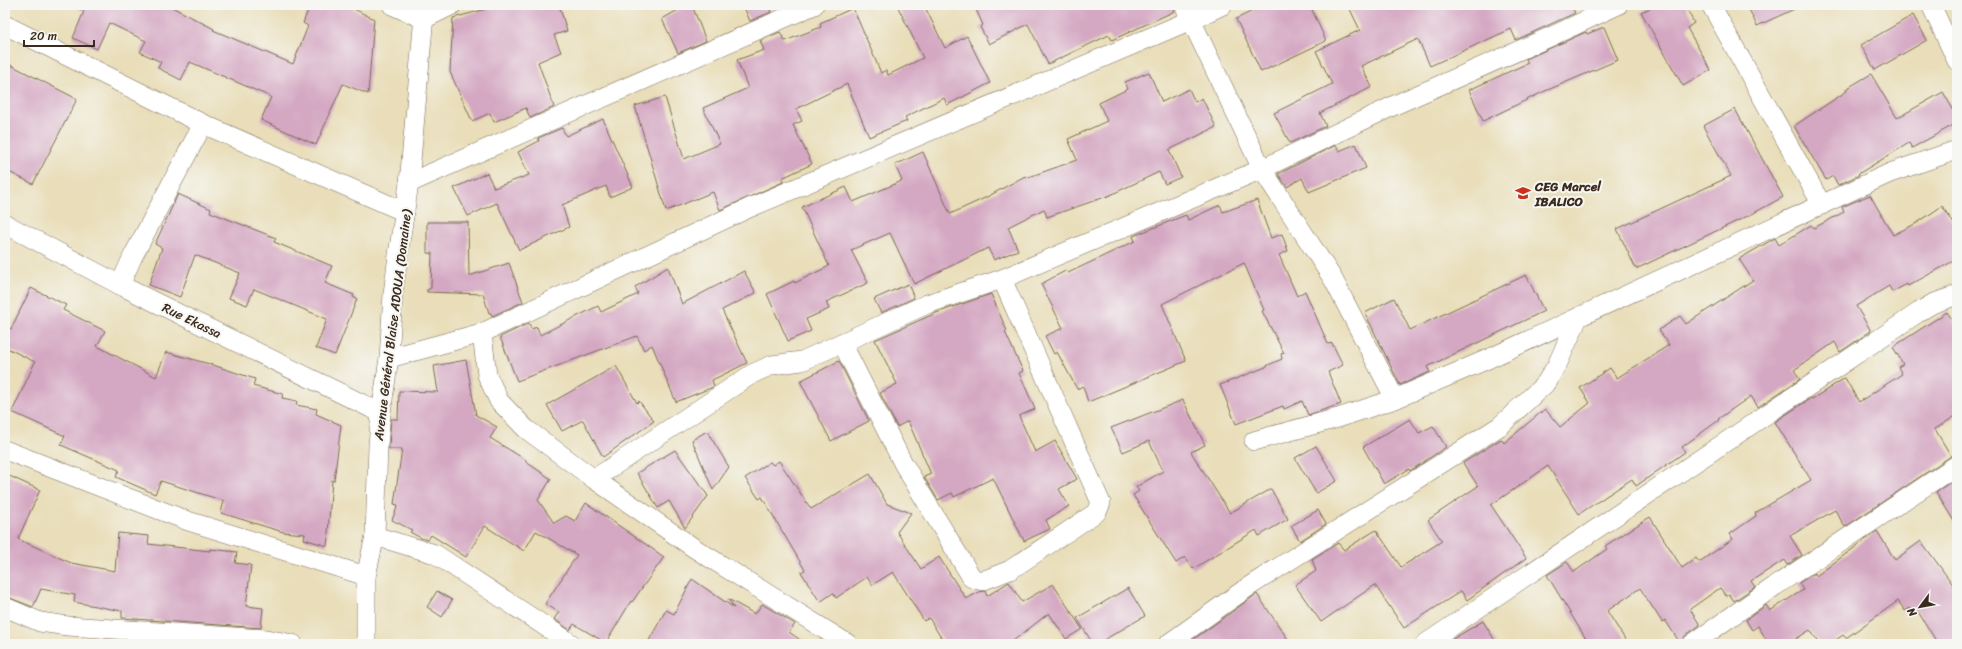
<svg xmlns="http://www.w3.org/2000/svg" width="1962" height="649" font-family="Sriracha,sans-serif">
<rect width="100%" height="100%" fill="#f6f6f2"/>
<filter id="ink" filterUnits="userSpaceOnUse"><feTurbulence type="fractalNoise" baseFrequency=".025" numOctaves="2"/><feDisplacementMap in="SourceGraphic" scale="8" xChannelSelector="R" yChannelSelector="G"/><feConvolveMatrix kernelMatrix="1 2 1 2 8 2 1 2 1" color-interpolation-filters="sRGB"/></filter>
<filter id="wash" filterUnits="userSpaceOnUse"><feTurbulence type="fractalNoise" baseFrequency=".012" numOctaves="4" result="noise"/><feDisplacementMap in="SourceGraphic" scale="16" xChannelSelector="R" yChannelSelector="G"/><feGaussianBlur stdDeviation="0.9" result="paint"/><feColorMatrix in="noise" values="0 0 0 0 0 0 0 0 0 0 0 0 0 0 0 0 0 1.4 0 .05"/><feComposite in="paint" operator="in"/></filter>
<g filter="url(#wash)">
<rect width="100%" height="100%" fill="#e9deb9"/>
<g id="blocks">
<!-- building -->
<g fill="#d4a7c2">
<path d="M72 5H168L214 29 213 30 293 64 308 26 303 23 310 5H346L374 19 368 94 343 84 316 145 261 120 271 97 190 62 181 80 158 68 161 62 140 52 146 41 109 23 97 49 73 38 84 11Z"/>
<path d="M501 5H559L567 31 554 35 561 52 538 62 554 107 530 118 526 108 494 122 490 113 472 121 450 72 453 18Z"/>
<path d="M687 5H692L706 41 678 53 662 19Z"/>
<path d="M743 5H768L771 12 750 21Z"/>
<path d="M897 5H924L945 48 967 36 990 83 947 105 944 98 905 117 907 121 869 137 847 84 796 109 802 121 793 125 812 164 782 178 783 182 720 210 713 192 666 211 635 106 665 97 684 159 720 144 703 108 748 88 737 60 764 50 760 41 780 32 785 41 821 27 820 23 853 8 881 73 886 70 888 75 923 58Z"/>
<path d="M974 5H1173L1175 11 1112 40 1109 35 1048 64 1028 24 989 44 980 27 983 25Z"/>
<path d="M1265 5H1310L1326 41 1261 72 1236 19Z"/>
<path d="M1348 5H1571L1575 13 1516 40 1511 29 1430 66 1418 39 1361 66 1372 87 1320 113 1326 126 1290 143 1274 113 1332 84 1316 51 1360 30Z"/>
<path d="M1658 5H1685L1694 23 1687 28 1711 70 1683 86 1641 12Z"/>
<path d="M1747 5H1803L1757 26Z"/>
<path d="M1913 15 1927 40 1875 70 1861 45Z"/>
<path d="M1604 27 1618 60 1543 92 1483 121 1469 90 1528 63 1526 59 1586 32 1587 34Z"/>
<path d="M5 62 77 99 33 184 5 170Z"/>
<path d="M1149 72 1162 102 1189 89 1195 102 1202 98 1216 127 1169 150 1181 177 1165 184 1159 172 1108 196 1047 217 1044 209 1008 227 1018 250 994 260 988 248 914 284 890 233 851 250 868 283 826 302 829 309 806 319 811 331 788 341 767 294 794 281 795 283 829 266 802 207 846 187 853 202 902 181 895 165 923 152 950 214 987 197 1025 176 1026 178 1077 160 1068 139 1107 121 1099 103 1128 89 1125 82Z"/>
<path d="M1871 74 1897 118 1943 92 1957 116V123L1912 148 1909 143 1858 174 1859 175 1838 185 1833 176 1826 180 1794 126 1847 91 1846 89Z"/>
<path d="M1735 109 1783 197 1752 214 1636 269 1617 229 1731 176 1703 126Z"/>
<path d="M603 119 633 187 610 197 606 186 562 205 569 227 519 250 497 203 468 216 454 188 487 173 494 188 529 175 518 152 539 141 538 138 562 128 566 136Z"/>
<path d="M1356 144 1366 168 1309 192 1302 178 1287 187 1278 174 1336 145 1339 151Z"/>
<path d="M178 194 211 209 210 212 276 238 274 242 332 266 325 283 354 295 353 297 357 299 335 355 316 348 327 319 254 289 247 305 229 298 240 273 195 255 180 297 149 285 162 248 155 244Z"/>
<path d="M1870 195 1893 235 1917 223 1942 206 1957 228V259L1908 286 1907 284 1892 292 1889 286 1856 306 1871 331 1840 352 1835 342 1794 370 1800 379 1758 407 1751 396 1718 419 1719 420 1682 447 1685 452 1636 486 1632 479 1579 514 1548 466 1491 505 1526 558 1467 600 1461 591 1404 628 1375 585 1321 622 1295 585 1316 571 1312 559 1338 543 1344 550 1376 530 1401 567 1442 541 1428 520 1478 486 1463 463 1501 439 1504 443 1545 409 1560 427 1590 403 1580 388 1610 368 1617 378 1669 345 1659 330 1680 316 1686 324 1753 280 1739 259 1775 238 1779 245 1811 225 1814 228 1844 212 1842 207Z"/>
<path d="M1257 200 1271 238 1282 234 1288 251 1279 255 1297 296 1305 291 1328 344 1332 343 1343 365 1328 372 1341 404 1308 415 1302 401 1284 409 1283 406 1236 424 1220 385 1266 367V366L1282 359 1281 354 1284 353 1262 311 1264 310 1244 263 1162 304 1186 361 1088 402 1083 386 1077 389 1057 352 1054 354 1045 336 1063 328 1041 284 1067 270 1068 273 1135 241 1133 236 1186 215 1188 220 1220 205 1223 212Z"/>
<path d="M427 222H468L469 276 509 263 523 302 492 316 491 313H489L483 294 427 292V290L431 288 432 253H427Z"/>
<path d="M668 267 682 304 744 271 756 293 722 310 747 363 712 380 714 386 713 387 676 402 652 345 644 350 637 336 517 381 500 337 529 323 531 329 537 327 540 335 598 306 601 312 638 294 635 287Z"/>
<path d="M1526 275 1544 311 1427 367 1430 372 1400 385 1365 313 1394 298 1410 330Z"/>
<path d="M908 284 914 298 881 313 874 299Z"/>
<path d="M31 288 66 305 63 310 105 331 97 346 156 377 166 352 213 365 255 379 253 386 283 394 282 398 297 401 296 405 317 409 316 414 341 425 334 481 332 480 327 546 304 539 305 534 283 532 221 513 224 501 161 481 155 494 116 477 119 470 61 445 65 436 12 412 35 362 5 347V326L11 329Z"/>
<path d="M991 294 1007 331 1005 332 1023 371 1019 373 1035 409 1019 416 1035 452 1055 441 1077 479 1059 489 1069 506 1046 520 1050 529 1024 541 993 478 954 497 952 493 938 500 924 477 931 474 908 421 897 427 880 393 897 384 875 340 936 313Z"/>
<path d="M1947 312 1957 327V415L1935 429 1951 456 1845 527 1835 510 1790 536 1802 555 1787 565 1784 560 1751 581 1755 587 1734 601 1729 594 1726 596 1720 588 1690 609 1700 625 1686 635 1680 643 1665 620 1662 622 1640 588 1607 611 1628 644H1589L1547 575 1567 562 1574 572 1607 549 1605 546 1650 517 1682 568 1696 558 1699 562 1733 539 1730 534 1756 516 1755 513 1811 480 1775 422 1811 398 1812 399 1845 378 1859 402 1902 374 1898 367 1903 364 1893 347Z"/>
<path d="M466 360 476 415 497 427 490 438 526 460V462L551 479 538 500 554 523 566 516 575 521 586 503 664 557 632 602 631 601 606 643 574 624 570 630 554 619 559 612 545 604 577 555 536 531 524 551 485 526 466 557 431 535 428 540 421 538 410 532 412 530 392 520 398 505 394 504 402 449H389V446L391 419H398L399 391 438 392 434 366Z"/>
<path d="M839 361 869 421 831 441 800 381Z"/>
<path d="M616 366 637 403 639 401 654 421 603 457 583 420 562 431 547 405Z"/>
<path d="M1183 400 1205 445 1191 452 1230 513 1271 489 1288 519 1259 536 1256 530 1193 569 1185 557 1176 563 1133 495 1139 491 1136 487 1163 471 1149 441 1123 452 1111 428Z"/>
<path d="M1410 419 1419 433 1433 426 1446 447 1410 471 1409 469 1384 484 1363 447Z"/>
<path d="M707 431 729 467 713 490 692 440Z"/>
<path d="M1316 446 1337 481 1316 493 1295 458Z"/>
<path d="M675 450 708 496 685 528 669 501 658 508 637 473Z"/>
<path d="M779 461 811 509 870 474 887 504 911 513 897 532 921 569 939 557 966 599 979 592 985 591 987 596 1009 582 1022 602 1053 584 1082 629 1066 639 1049 613 1009 644H945L929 618 924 621 893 572 872 585 867 577 836 598 833 593 820 602 801 572 805 570 762 497 759 499 745 478 770 462 773 465Z"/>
<path d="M5 474 40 490 18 539 71 563 115 571 118 533 149 536 148 544 210 551V549L237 552 235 563 251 565 246 606 263 608 261 628 122 618V611L74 602 75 595 41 589 33 607 5 596Z"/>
<path d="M1957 478V526L1936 492Z"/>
<path d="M1318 510 1326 524 1300 541 1291 526Z"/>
<path d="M1877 531 1895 560 1921 541 1957 590V644H1938L1917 610 1912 613 1909 608 1905 611 1898 601 1846 638 1843 635 1830 644H1820L1810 630 1788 644H1769L1758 626 1752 630 1746 620 1766 605 1770 611 1803 590 1799 583 1814 573 1816 576Z"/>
<path d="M692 579 734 608 728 599 755 614 762 604 795 624 789 632 806 644H647L666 610 674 614Z"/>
<path d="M1128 588 1145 616 1097 644H1093L1077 618Z"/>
<path d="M437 591 452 600 442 617 427 607Z"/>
<path d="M1257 594 1291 644H1187L1254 596Z"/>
<path d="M1483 621 1497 644H1445L1446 643Z"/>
</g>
</g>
</g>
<g filter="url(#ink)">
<use href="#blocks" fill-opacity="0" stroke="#786954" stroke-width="1"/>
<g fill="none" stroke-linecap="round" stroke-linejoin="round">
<defs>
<g id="minor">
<path d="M392 5 424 19 452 5"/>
<path d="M1184 5 1262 169 1333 279 1395 399"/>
<path d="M1711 5 1822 205"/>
<path d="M1931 5 1957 61"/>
<path d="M5 25 203 124 405 212"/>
<path d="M409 183 814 5"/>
<path d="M5 224 120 285 381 413"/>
<path d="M120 285 133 256 203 124"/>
<path d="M482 333 749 208 1191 20 1223 5"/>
<path d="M842 343 903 463 972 578 982 581 1010 570 1097 512 1101 503 1002 279"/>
<path d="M389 358 482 333 487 375 499 401 526 429 594 479 694 548 848 644"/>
<path d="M1254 441 1338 418 1395 399 1488 359 1890 173 1957 150"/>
<path d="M5 450 188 521 366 576"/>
<path d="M594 479 752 374 772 365 802 361 927 304 1002 279 1262 169 1397 104 1552 36 1618 5"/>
<path d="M375 536 435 554 572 644"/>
<path d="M5 607 40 622 68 626 266 639 293 644"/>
<path d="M366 644V576L375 536 378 445 381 413 389 358 393 294 398 255 409 183 425 5"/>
<path d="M1168 644 1248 587 1500 426 1545 384 1557 365 1578 318"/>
<path d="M1425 644 1919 312 1932 304 1957 295"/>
<path d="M1692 644 1775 586 1957 465"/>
</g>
</defs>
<!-- minor casing -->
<use href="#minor" stroke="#786954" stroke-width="20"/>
<!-- minor -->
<use href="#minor" stroke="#fff" stroke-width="19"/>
</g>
</g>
<!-- icons -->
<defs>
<symbol id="school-bare" viewBox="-9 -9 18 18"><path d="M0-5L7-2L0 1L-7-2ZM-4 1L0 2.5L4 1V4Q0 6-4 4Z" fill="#c8321e" stroke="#f6f6f2" stroke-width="2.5" paint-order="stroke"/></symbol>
</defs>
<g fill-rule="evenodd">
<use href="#school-bare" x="1512" y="182" width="22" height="22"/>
</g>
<g text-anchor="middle" stroke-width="4" stroke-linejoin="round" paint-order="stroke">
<!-- poi labels -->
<g font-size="13" font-weight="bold" fill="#3b2a1e" stroke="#f6f6f2" text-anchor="start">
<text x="1535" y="191">CEG Marcel<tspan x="1535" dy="15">IBALICO</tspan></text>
</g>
<!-- street labels -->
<g font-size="13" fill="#3b2a1e" stroke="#f6f6f2">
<text transform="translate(192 320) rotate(26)" y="5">Rue Ekassa</text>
<text transform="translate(392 325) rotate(-83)" y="5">Avenue Général Blaise ADOUA (Domaine)</text>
</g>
</g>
<!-- margin -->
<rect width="1962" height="649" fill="none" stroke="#f6f6f2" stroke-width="20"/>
<!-- north arrow -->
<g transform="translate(1920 607) rotate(238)" stroke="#f6f6f2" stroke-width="3" paint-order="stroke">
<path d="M0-3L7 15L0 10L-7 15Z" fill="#3b2a1e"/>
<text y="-6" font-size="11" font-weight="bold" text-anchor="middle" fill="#3b2a1e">N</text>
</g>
<!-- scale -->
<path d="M24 40v6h70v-6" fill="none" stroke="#3b2a1e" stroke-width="2"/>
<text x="30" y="40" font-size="12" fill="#3b2a1e" stroke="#f6f6f2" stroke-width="3" paint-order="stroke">20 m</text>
</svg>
